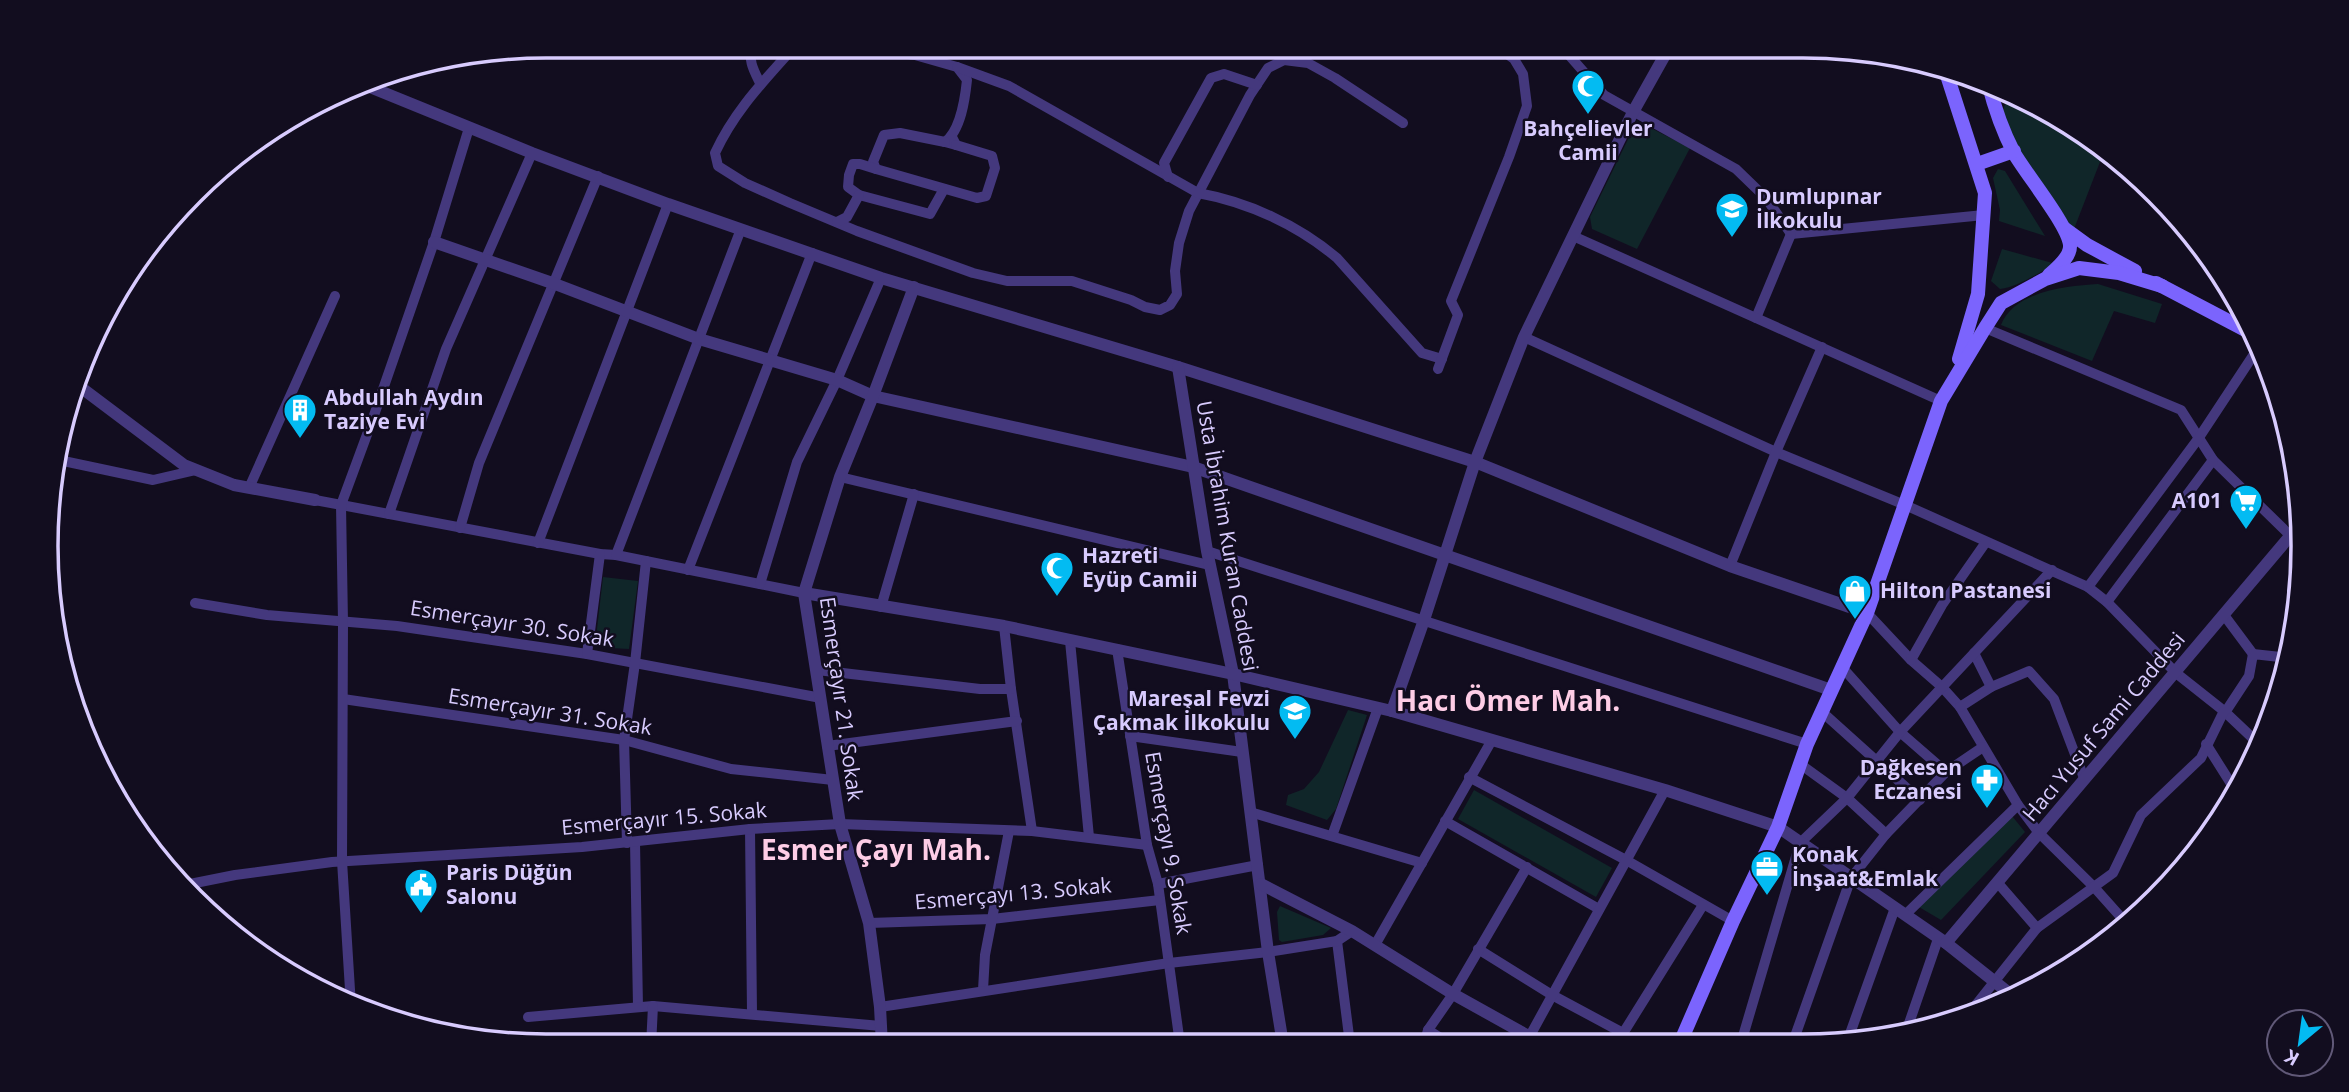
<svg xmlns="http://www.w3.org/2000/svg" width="2349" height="1092" font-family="'Open Sans',sans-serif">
<rect width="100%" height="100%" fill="#120d1f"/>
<!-- green -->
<g fill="#102629">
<path d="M2010 92 2081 130 2105 149 2074 229 2062 222 1999 120Z"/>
<path d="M1637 121 1690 148 1637 249 1592 229 1590 217Z"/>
<path d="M1998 169 2005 171 2045 236 1999 221 2000 210 1993 178Z"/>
<path d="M2002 249 2056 264C2037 273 2019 287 2000 289L1991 281Z"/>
<path d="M2098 284 2162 304 2155 323 2114 311 2092 361 2001 325C2014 291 2067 286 2098 284Z"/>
<path d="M603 577 638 581 629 649 611 648 596 638Z"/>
<path d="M1348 710 1367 715 1336 809 1327 820 1286 805 1288 795 1304 789 1319 772Z"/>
<path d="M1474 790 1612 868 1596 897 1458 819Z"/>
<path d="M2012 816 2025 832 1941 920 1919 907Z"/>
<path d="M1280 906 1331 928 1323 935 1282 942 1279 940 1277 912Z"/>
</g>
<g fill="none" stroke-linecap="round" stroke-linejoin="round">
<!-- minor -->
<g stroke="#44387d" stroke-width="10">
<path d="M753 46C747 59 754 71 760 83"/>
<path d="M795 46C764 81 735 110 715 153L718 166 745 183 790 203 857 231 973 273 1007 281H1072L1131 300 1145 307 1160 310 1170 305 1177 294 1175 271 1179 243 1189 211 1250 95 1268 68 1284 60 1308 63 1335 78 1403 123"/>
<path d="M856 46 915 55 957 67 967 80C965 99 961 130 945 142L956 145 952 137"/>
<path d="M1561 46 1604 95 1736 169 1766 198 1791 234 1984 215"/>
<path d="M957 67 1009 86 1198 193C1248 202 1298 225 1337 258L1422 353 1442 359"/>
<path d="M945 142 900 133 884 135 873 162 876 169 977 198 986 196 995 168 992 156 956 145"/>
<path d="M876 169 860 164H853L849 175 848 187 859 195 930 214 944 189"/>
<path d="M1168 177 1164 163 1211 78 1224 74 1257 85"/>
<path d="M837 222 847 217 859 195"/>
<path d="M1791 234 1756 318 1941 401"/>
<path d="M1573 236 1756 318"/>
<path d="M1985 328 2181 410 2213 460 2303 548"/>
<path d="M1524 337 1776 452 1905 505 2088 587 2198 439 2260 345"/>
<path d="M1438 369 1458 315 1451 301 1509 157 1527 106 1523 74 1514 59 1496 46"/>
<path d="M54 459 153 480 196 470"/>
<path d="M840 477 1209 565"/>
<path d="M249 488 335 296"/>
<path d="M315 500 600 554 616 555 804 593"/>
<path d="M389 514 446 349 532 153"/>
<path d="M460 528 479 463 598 176"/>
<path d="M2290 536 2301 520"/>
<path d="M538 543 668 204"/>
<path d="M1207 551 1807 744"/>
<path d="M616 555 741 229"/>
<path d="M1730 566 1776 452 1822 347"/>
<path d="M688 570 812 253"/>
<path d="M760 584 797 462 837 380 881 278"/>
<path d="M2088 587 2107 602 2176 673 2224 711 2261 746"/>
<path d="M2107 602 2213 460"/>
<path d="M195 603 267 615 397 626 587 654 821 698"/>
<path d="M881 607 914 494"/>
<path d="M1867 613 1911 660 1942 687 1960 707 2018 805 2039 833 2094 887 2127 924"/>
<path d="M2224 615 2253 654"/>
<path d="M1004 626 1011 689 1032 831"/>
<path d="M1070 641 1089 837"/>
<path d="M1117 649 1147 845 1158 884 1180 1044"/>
<path d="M1974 653 1991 687"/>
<path d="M587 654 600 554"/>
<path d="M1911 660 1942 605 1986 542"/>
<path d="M1841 666 1900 732 1946 772"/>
<path d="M817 670 980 689H1011"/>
<path d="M343 699 624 740 731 769 833 780"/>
<path d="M1960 707 1991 687 2029 671 2054 699 2084 778"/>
<path d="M1821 711 1920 800"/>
<path d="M1130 736 1242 752"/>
<path d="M2206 744 2235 790"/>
<path d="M827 746 1017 721"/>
<path d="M1800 764 1847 798 1886 834"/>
<path d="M1469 777 1626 860 1733 921"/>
<path d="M1250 812 1422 863"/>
<path d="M1445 821 1599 909"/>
<path d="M750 829 752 1013"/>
<path d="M1332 836 1378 708"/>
<path d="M635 842 638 1007"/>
<path d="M627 843 624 740 635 663 646 561"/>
<path d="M1997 882 2037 928"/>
<path d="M1158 884 1258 865"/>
<path d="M185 885 235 875 332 862 582 847 750 829 840 824 1032 831 1147 845"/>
<path d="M1905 915 2018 805"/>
<path d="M869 923 992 919 1160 900"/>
<path d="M1337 941 1350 1044"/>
<path d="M1375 945 1492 740"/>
<path d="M1478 949 1552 995 1623 1033"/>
<path d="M983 990 985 955 1009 831"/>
<path d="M351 1006 342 861 343 622 341 505 372 421 434 242 469 128"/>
<path d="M880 1007 1169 963 1268 952 1337 941 1352 931"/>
<path d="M1967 1016 2037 928 2113 873 2141 815 2201 758 2224 711 2228 708 2249 676 2253 654 2289 658"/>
<path d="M528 1017 653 1006 881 1026"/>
<path d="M1428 1030 1450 1044"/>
<path d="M1906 1032 1938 939"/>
<path d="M1793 1042 1851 878 1886 834 1946 772 1983 747"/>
<path d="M1847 1042 1895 908"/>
<path d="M1526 1043 1665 790"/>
<path d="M1617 1043 1703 905"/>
<path d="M1741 1043 1800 843 1847 798 1900 732 2052 570"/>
<path d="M1424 1044 1428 1030 1453 994 1527 867"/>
<path d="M651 1046 653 1006"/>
</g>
<!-- tertiary -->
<g stroke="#44387d" stroke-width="12">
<path d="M360 83 532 153 668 204 881 278 1178 367 1475 462 1730 566 1867 613"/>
<path d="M434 242 555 284 699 339 837 380 873 396 1193 467 1831 690"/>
<path d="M1178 367 1207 551 1233 674 1268 952 1283 1044"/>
<path d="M79 386 184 465 234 485 315 500"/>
<path d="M804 593 1004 626 1233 674 1392 711 1665 790 1778 827 1946 943 2014 997"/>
<path d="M1392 711 1424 620 1475 462 1524 337 1633 112 1670 46"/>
<path d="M1261 884 1352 931 1453 994 1541 1043"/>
<path d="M1946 943 2290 536"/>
<path d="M882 1045 880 1007 869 923 840 824 804 593 840 477 873 396 914 287"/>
</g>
<!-- secondary -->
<g stroke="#7b64fd" stroke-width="14">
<path d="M1945 69 1985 193 1978 294 1959 359"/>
<path d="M1988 82C1994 106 2002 130 2014 153 2026 174 2068 225 2070 245 2071 257 2057 268 2049 275"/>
<path d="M1977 164 2014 151"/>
<path d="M2065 229 2087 245 2135 271"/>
<path d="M2156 283 2255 335"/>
<path d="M1680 1043 1733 921 1778 827 1807 744 1867 613 1941 401 1985 328 2001 303 2045 279 2079 268 2119 273 2162 286"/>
</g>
</g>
<!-- icons -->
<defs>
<symbol id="mosque-pin" viewBox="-11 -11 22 30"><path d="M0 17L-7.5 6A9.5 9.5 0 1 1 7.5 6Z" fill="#03bbf2" stroke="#120d1f"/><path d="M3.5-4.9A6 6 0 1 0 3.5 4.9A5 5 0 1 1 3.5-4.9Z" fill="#fff"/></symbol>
<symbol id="school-pin" viewBox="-11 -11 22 30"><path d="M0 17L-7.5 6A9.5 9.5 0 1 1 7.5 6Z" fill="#03bbf2" stroke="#120d1f"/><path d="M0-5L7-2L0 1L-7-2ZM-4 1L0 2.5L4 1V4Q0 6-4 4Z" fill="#fff"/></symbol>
<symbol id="building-pin" viewBox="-11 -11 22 30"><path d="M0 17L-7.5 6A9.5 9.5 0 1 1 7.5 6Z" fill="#03bbf2" stroke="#120d1f"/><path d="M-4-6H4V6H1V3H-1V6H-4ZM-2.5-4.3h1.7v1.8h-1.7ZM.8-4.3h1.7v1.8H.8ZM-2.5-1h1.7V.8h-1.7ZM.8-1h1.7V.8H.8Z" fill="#fff"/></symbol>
<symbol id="supermarket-pin" viewBox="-11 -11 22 30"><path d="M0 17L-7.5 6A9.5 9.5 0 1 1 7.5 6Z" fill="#03bbf2" stroke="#120d1f"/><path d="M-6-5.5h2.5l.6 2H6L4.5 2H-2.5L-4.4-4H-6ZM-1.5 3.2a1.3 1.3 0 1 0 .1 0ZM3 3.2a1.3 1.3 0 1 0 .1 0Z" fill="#fff"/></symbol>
<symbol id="shop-pin" viewBox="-11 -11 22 30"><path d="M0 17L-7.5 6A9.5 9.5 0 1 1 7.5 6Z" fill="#03bbf2" stroke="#120d1f"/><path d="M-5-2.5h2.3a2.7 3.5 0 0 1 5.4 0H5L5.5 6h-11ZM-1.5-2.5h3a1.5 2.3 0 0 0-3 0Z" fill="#fff"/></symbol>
<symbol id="pharmacy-pin" viewBox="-11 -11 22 30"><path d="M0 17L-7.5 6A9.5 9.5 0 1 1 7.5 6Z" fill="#03bbf2" stroke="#120d1f"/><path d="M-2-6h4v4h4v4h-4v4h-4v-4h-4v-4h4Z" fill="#fff"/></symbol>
<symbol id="office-pin" viewBox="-11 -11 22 30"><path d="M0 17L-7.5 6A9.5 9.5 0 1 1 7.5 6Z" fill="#03bbf2" stroke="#120d1f"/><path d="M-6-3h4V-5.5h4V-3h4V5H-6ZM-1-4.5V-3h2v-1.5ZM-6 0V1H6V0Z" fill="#fff"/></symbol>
<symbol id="civic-pin" viewBox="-11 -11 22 30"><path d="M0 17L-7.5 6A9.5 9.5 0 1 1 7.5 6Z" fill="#03bbf2" stroke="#120d1f"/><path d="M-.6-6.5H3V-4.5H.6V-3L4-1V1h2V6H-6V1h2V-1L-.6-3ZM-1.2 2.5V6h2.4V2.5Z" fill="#fff"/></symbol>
</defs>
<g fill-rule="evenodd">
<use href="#mosque-pin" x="1569" y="67" width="38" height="52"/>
<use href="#school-pin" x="1713" y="190" width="38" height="52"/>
<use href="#building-pin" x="281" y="391" width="38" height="52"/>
<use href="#supermarket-pin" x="2227" y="482" width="38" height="52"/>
<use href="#mosque-pin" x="1038" y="549" width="38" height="52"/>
<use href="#shop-pin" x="1836" y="572" width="38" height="52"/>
<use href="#school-pin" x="1276" y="692" width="38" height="52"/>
<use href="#pharmacy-pin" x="1968" y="761" width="38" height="52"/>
<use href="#office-pin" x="1748" y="848" width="38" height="52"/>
<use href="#civic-pin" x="402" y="866" width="38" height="52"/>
</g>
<g text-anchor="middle" stroke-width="5" stroke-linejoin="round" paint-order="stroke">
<!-- poi labels -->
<g font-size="21" font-weight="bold" fill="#d8cbfe" stroke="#120d1f" text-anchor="start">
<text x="1588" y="136" text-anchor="middle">Bahçelievler<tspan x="1588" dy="24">Camii</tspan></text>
<text x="1756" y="204">Dumlupınar<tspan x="1756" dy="24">İlkokulu</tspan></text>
<text x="324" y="405">Abdullah Aydın<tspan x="324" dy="24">Taziye Evi</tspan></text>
<text x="2222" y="508" text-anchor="end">A101</text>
<text x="1082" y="563">Hazreti<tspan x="1082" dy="24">Eyüp Camii</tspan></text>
<text x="1880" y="598">Hilton Pastanesi</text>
<text x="1270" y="706" text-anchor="end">Mareşal Fevzi<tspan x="1270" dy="24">Çakmak İlkokulu</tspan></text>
<text x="1962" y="775" text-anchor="end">Dağkesen<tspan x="1962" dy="24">Eczanesi</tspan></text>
<text x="1792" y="862">Konak<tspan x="1792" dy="24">İnşaat&amp;Emlak</tspan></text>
<text x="446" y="880">Paris Düğün<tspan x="446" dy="24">Salonu</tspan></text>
</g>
<!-- street labels -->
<g font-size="21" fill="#d8cbfe" stroke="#120d1f">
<text transform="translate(1227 536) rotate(80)" y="7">Usta İbrahim Kuran Caddesi</text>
<text transform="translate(512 624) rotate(9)" y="7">Esmerçayır 30. Sokak</text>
<text transform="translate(841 699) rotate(82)" y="7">Esmerçayır 21. Sokak</text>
<text transform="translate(550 712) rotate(9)" y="7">Esmerçayır 31. Sokak</text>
<text transform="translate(2104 727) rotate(-50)" y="7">Hacı Yusuf Sami Caddesi</text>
<text transform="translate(664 819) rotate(-5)" y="7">Esmerçayır 15. Sokak</text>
<text transform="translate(1168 843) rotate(80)" y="7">Esmerçayı 9. Sokak</text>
<text transform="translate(1013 894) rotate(-5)" y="7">Esmerçayı 13. Sokak</text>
</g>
<!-- district labels -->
<g font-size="28" font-weight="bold" fill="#fecde6" stroke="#120d1f">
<text x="1508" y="711">Hacı Ömer Mah.</text>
<text x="876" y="860">Esmer Çayı Mah.</text>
</g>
</g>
<!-- crop -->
<path d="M0 0H2349V1092H0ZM546 58H1803A488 488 0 0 1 2291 546V546A488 488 0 0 1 1803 1034H546A488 488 0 0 1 58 546V546A488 488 0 0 1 546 58Z" fill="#120d1f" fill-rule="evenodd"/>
<path fill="none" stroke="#d8cbfe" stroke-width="3.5" d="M546 58H1803A488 488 0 0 1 2291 546V546A488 488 0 0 1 1803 1034H546A488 488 0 0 1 58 546V546A488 488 0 0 1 546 58Z"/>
<!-- north arrow -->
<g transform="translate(2300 1043) rotate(209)"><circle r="33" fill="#120d1f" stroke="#615978" stroke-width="2"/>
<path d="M0-5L12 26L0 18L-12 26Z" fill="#03bbf2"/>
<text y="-10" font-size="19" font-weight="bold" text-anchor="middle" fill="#d8cbfe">K</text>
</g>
</svg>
